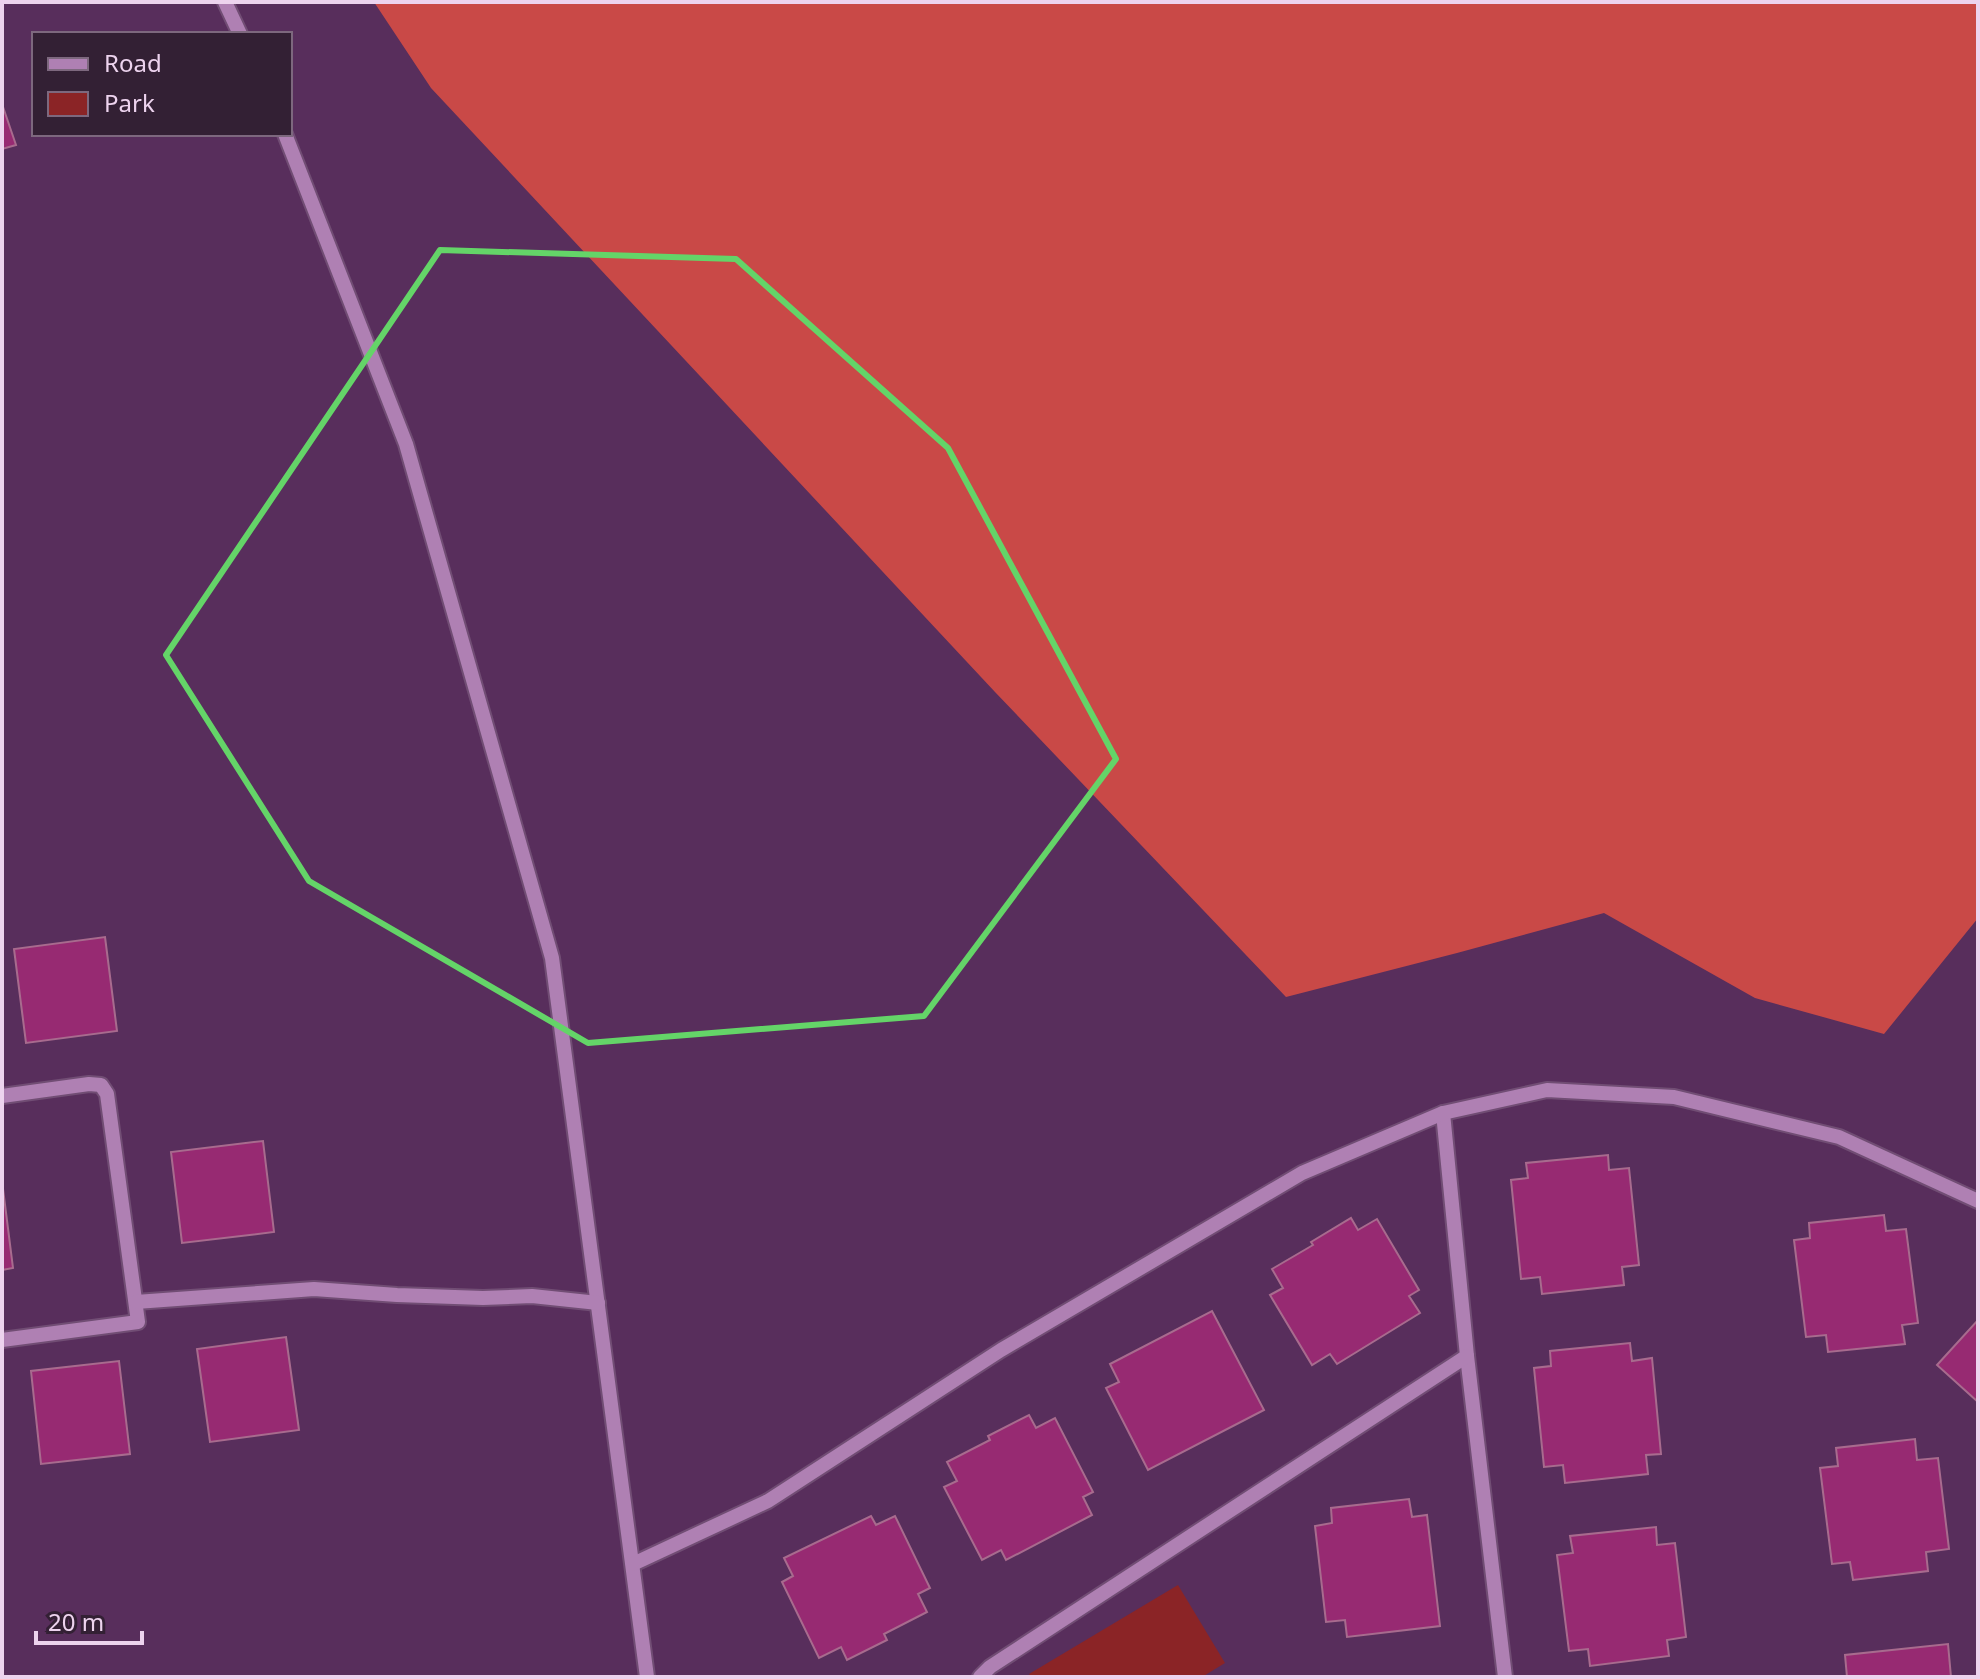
<svg xmlns="http://www.w3.org/2000/svg" width="1980" height="1679" font-family="'Noto Sans',sans-serif">
<rect width="100%" height="100%" fill="#582e5c"/>
<!-- green -->
<path fill="#8b2426" d="M1178 1585 1225 1663 1202 1677H1031L1029 1674Z"/>
<!-- forest -->
<path fill="#c94947" d="M374 2H1978V918L1884 1034 1755 998 1604 913 1457 953 1286 997 995 692 431 88Z"/>
<!-- building -->
<g fill="#972a72" stroke="#a86b8e" stroke-width="2">
<path d="M2 104 16 145 2 149Z"/>
<path d="M105 937 117 1031 26 1043 14 949Z"/>
<path d="M263 1141 274 1232 182 1243 171 1152Z"/>
<path d="M1608 1155 1609 1170 1629 1168 1639 1265 1622 1267 1624 1285 1542 1294 1540 1277 1521 1279 1511 1180 1528 1178 1526 1163Z"/>
<path d="M2 1181 13 1268 2 1270Z"/>
<path d="M1884 1215 1886 1231 1906 1229 1918 1323 1902 1325 1905 1344 1828 1352 1826 1335 1806 1337 1794 1240 1810 1238 1809 1223Z"/>
<path d="M1351 1218 1358 1230 1377 1219 1419 1290 1409 1296 1420 1313 1337 1364 1330 1354 1312 1365 1270 1295 1283 1288 1272 1269 1313 1245 1311 1242Z"/>
<path d="M1212 1311 1264 1410 1148 1470 1106 1388 1119 1382 1110 1364Z"/>
<path d="M1978 1320V1402L1937 1365Z"/>
<path d="M286 1337 299 1430 210 1442 197 1349Z"/>
<path d="M1630 1343 1632 1361 1652 1358 1661 1454 1646 1455 1648 1474 1565 1483 1563 1465 1544 1467 1534 1368 1551 1366 1550 1351Z"/>
<path d="M119 1361 130 1454 41 1464 31 1371Z"/>
<path d="M1029 1415 1036 1428 1055 1418 1093 1492 1083 1497 1092 1515 1006 1560 1001 1550 982 1560 944 1487 957 1481 947 1462 990 1440 988 1436Z"/>
<path d="M1915 1439 1917 1460 1938 1458 1949 1549 1926 1552 1928 1571 1853 1580 1850 1562 1832 1564 1820 1468 1838 1466 1836 1448Z"/>
<path d="M1409 1499 1412 1517 1427 1515 1440 1626 1347 1637 1345 1620 1326 1622 1315 1526 1332 1523 1331 1508Z"/>
<path d="M871 1516 876 1525 895 1516 930 1588 918 1594 927 1612 884 1634 887 1640 847 1660 841 1647 819 1658 782 1582 793 1576 784 1558Z"/>
<path d="M1656 1527 1657 1545 1675 1543 1686 1637 1667 1640 1669 1656 1590 1666 1588 1649 1569 1651 1557 1555 1573 1553 1570 1536Z"/>
<path d="M1948 1644 1951 1677H1847L1845 1655Z"/>
</g>
<g fill="none" stroke-linecap="round" stroke-linejoin="round">
<defs>
<g id="minor">
<path d="M225 2 240 34"/>
<path d="M285 134 406 444 552 958 647 1677"/>
<path d="M2 1096 89 1084 101 1085 107 1094 138 1322 2 1340"/>
<path d="M1443 1113 1467 1356 1505 1677"/>
<path d="M136 1302 314 1289 397 1295 483 1298 532 1296 598 1303"/>
<path d="M633 1564 768 1501 1001 1350 1302 1173 1443 1113 1547 1090 1674 1097 1839 1137 1978 1201"/>
<path d="M980 1677 990 1667 1467 1356"/>
</g>
</defs>
<!-- minor casing -->
<use href="#minor" stroke="#714d74" stroke-width="18"/>
<!-- minor -->
<use href="#minor" stroke="#af80b3" stroke-width="14"/>
</g>
<!-- marked area -->
<path fill="none" stroke="#64d468" stroke-width="6" stroke-linejoin="round" d="M440 250 736 259 948 448 1116 759 924 1016 588 1043 309 881 166 655Z"/>
<!-- border -->
<rect width="1980" height="1679" fill="none" stroke="#edd3ee" stroke-width="8"/>
<!-- legend -->
<rect x="32" y="32" width="260" height="104" fill="#332034" stroke="#7d687e" stroke-width="2"/>
<rect x="48" y="58" width="40" height="12" fill="#af80b3" stroke="#7d687e" stroke-width="2"/>
<text x="104" y="72" font-size="24" fill="#edd3ee">Road</text>
<rect x="48" y="92" width="40" height="24" fill="#8b2426" stroke="#7d687e" stroke-width="2"/>
<text x="104" y="112" font-size="24" fill="#edd3ee">Park</text>
<!-- scale -->
<path d="M36 1631v12h106v-12" fill="none" stroke="#edd3ee" stroke-width="4"/>
<text x="48" y="1631" font-size="24" fill="#edd3ee" stroke="#332034" stroke-width="6" paint-order="stroke">20 m</text>
</svg>
